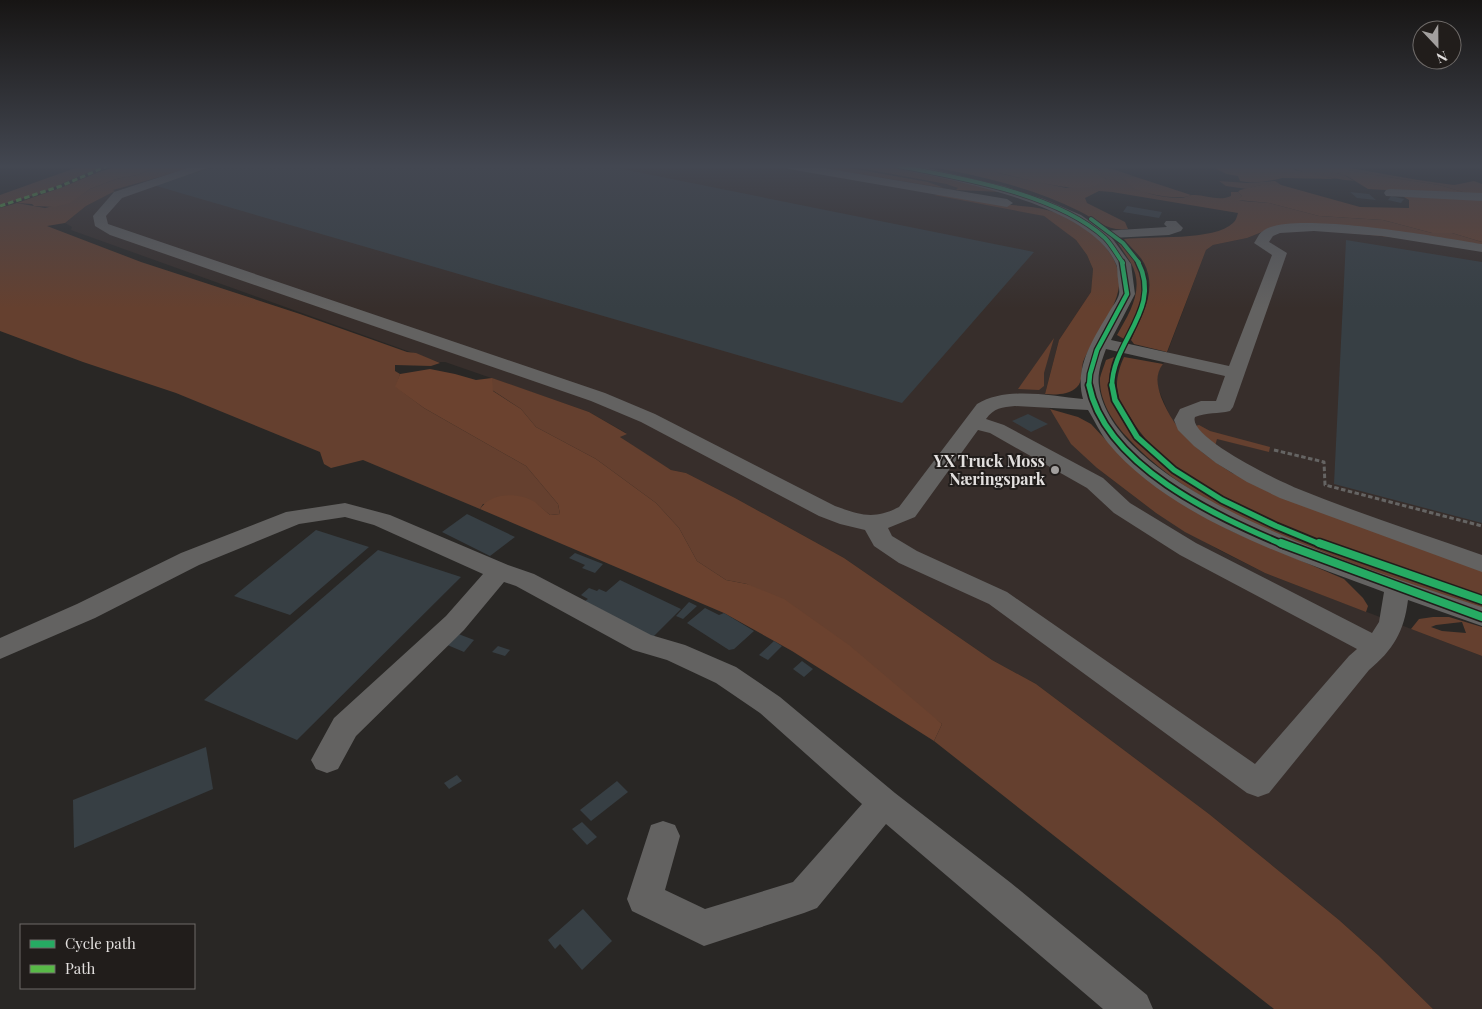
<svg xmlns="http://www.w3.org/2000/svg" width="1482" height="1009" font-family="'Playfair Display',serif">
<rect width="100%" height="100%" fill="#292725"/>
<!-- built -->
<g fill="#372e2b">
<path d="M199 166H848L946 184 959 188 955 191 1044 216 1056 224 1076 240 1087 255 1093 269 1091 292 1059 340 1045 394 1050 409 1097 468 1156 513 1219 550 1265 573 1482 656V1009H1433L1378 955 1339 920 1209 814 1036 684 992 660 844 558 735 498 686 473 671 470 652 459 620 437 626 433 589 412 445 362H438L71 230 72 227 65 223 86 206 114 191 111 190Z"/>
<path d="M1277 226 1482 246V570L1232 473 1208 457 1187 440 1172 421 1157 386 1158 370 1163 364 1206 250 1213 245 1247 238Z"/>
</g>
<!-- green -->
<g fill="#65402f" fill-rule="evenodd">
<path d="M81 166H103L38 194 0 205V195Z"/>
<path d="M159 166H199L113 190 115 191 86 206 65 223 47 226 141 262 300 314 407 352 416 353 440 363 431 366 395 365V371L400 374 396 387 424 408 526 466 558 504 560 514 550 515 534 502 483 504 480 509 363 460 331 468 324 464 320 452 176 393 83 362 0 331V208L17 203 45 208 70 202 90 189 116 179 137 175Z"/>
<path d="M809 166H838L928 182 944 188Z"/>
<path d="M848 166H887L921 172 1002 192 956 190 958 188 946 184Z"/>
<path d="M927 166H992L998 173 1066 188 1106 179 1092 171 1101 170 1091 166 1113 169 1136 177 1128 176 1125 180C1138 193 1163 198 1181 198 1185 198 1189 195 1192 195 1205 194 1218 202 1231 196V192H1238L1242 196 1239 200 1243 201 1269 203 1319 216 1383 220 1432 233H1452L1482 242V246L1277 226 1247 238 1213 245 1206 250 1167 352 1134 344 1131 340C1142 315 1158 290 1144 263 1139 254 1130 247 1124 239 1150 236 1215 241 1233 223 1236 221 1237 216 1238 213L1112 192 1099 191 1085 198 1087 203 1125 222 1128 229C1108 232 1097 220 1079 211 1031 187 980 176 927 166Z"/>
<path d="M1290 166H1339L1418 180 1454 185 1474 181 1482 184V196L1473 195 1439 185 1368 174 1335 167 1319 168 1344 175 1354 181C1338 179 1302 175 1290 166Z"/>
<path d="M1219 181 1247 183 1275 181 1281 185H1261L1247 189 1226 186Z"/>
<path d="M934 195C953 193 975 199 994 203 1011 206 1030 205 1047 210 1075 217 1115 244 1119 276 1123 303 1093 337 1083 362 1081 370 1083 382 1077 387 1069 395 1055 395 1045 394L1059 340 1091 292 1093 269 1087 255 1076 240 1044 216Z"/>
<path d="M1120 242C1156 268 1142 307 1124 339L1117 335C1130 312 1145 289 1131 263 1127 256 1122 250 1118 243Z"/>
<path d="M1054 338 1044 373V386L1039 390 1018 389Z"/>
<path d="M1114 357C1104 382 1111 403 1125 424 1171 493 1278 531 1353 558 1396 573 1439 587 1482 602V608C1369 569 1207 526 1126 436 1112 420 1099 400 1100 378 1101 373 1104 366 1106 360Z"/>
<path d="M1124 357 1163 364C1155 374 1157 385 1161 397 1176 434 1199 452 1232 473L1482 570V595C1445 583 1408 570 1371 558 1293 531 1174 492 1130 417 1125 410 1119 402 1118 394 1115 382 1119 368 1124 357Z"/>
<path d="M492 378 589 412 627 434 620 437 671 470 686 473 735 498 844 558 992 660 1036 684 1209 814 1339 920 1378 955 1433 1009H1274L934 741 942 724 747 584 726 580 697 561 679 528 656 503 596 459 536 427 521 409 492 390Z"/>
<path d="M1050 409 1078 417 1091 424 1119 454 1229 530 1344 579 1363 598 1368 606 1366 612 1265 573 1185 532 1156 513 1097 468 1071 444Z"/>
<path d="M1199 425 1210 431 1270 447 1269 452 1217 439 1215 446 1195 426Z"/>
<path d="M1433 617H1449L1482 627V656L1411 629 1419 619ZM1462 622 1466 633 1442 631 1431 627 1436 625Z"/>
</g>
<!-- forest -->
<g fill="#6b422f">
<path d="M118 166H159L137 175 116 179 90 189 70 203 55 207 34 206 32 204 17 203 63 187 99 172Z"/>
<path d="M992 166H1091L1103 170 1093 171 1106 179C1089 200 1022 177 998 173Z"/>
<path d="M1218 166H1290L1295 170 1335 179 1282 178C1271 181 1254 184 1240 181L1238 176 1227 174 1216 169Z"/>
<path d="M1335 167 1368 174 1439 185 1473 195 1368 189 1347 176 1318 168Z"/>
<path d="M1128 176 1136 177 1191 195C1181 201 1142 194 1132 187 1129 185 1126 181 1124 178Z"/>
<path d="M1261 185H1281L1360 207 1409 208V200L1404 197 1482 198V242L1452 233H1432L1383 220 1319 216 1269 203 1238 200 1242 196 1238 192 1240 190Z"/>
<path d="M430 369 455 374 476 380 492 378 493 391 521 409 536 427 596 459 656 503 679 528 697 561 726 580 747 584 784 599 849 645 942 724 934 741 792 651 724 613 480 509C491 492 519 492 535 502 540 506 545 511 550 515L560 514 558 504 526 466 424 408 395 387 400 374Z"/>
</g>
<!-- building -->
<g fill="#373f44">
<path d="M219 166H607L1034 252 902 403 153 185Z"/>
<path d="M1350 192 1369 194 1376 200 1357 198Z"/>
<path d="M1391 196 1404 199 1401 203 1388 200Z"/>
<path d="M1127 206 1162 212 1159 218 1123 212Z"/>
<path d="M1346 240 1482 262V523L1334 484Z"/>
<path d="M1028 414 1048 424 1031 432 1012 421Z"/>
<path d="M467 514 515 537 490 556 442 532Z"/>
<path d="M316 530 369 547 290 615 234 596Z"/>
<path d="M378 550 461 577 297 740 204 700Z"/>
<path d="M575 553 603 564 595 573 582 568 585 565 569 558Z"/>
<path d="M620 580 681 609 653 637 585 601 588 599 581 595 589 588 597 591 599 589 606 592Z"/>
<path d="M689 602 697 606 683 619 676 616Z"/>
<path d="M705 608 719 615 724 613 754 631 734 649 729 650 687 623Z"/>
<path d="M456 633 474 640 464 652 445 644Z"/>
<path d="M774 641 782 646 768 660 759 655Z"/>
<path d="M498 646 510 650 505 656 492 652Z"/>
<path d="M802 661 813 669 804 677 793 669Z"/>
<path d="M206 747 213 789 74 848 73 800Z"/>
<path d="M457 775 462 781 449 789 444 783Z"/>
<path d="M617 781 628 792 591 821 580 810Z"/>
<path d="M582 822 597 837 587 845 572 829Z"/>
<path d="M583 909 612 941 582 970 560 944 555 949 548 940Z"/>
</g>
<g fill="none" stroke-linecap="round" stroke-linejoin="round">
<!-- path -->
<path stroke="#656463" stroke-width="3" stroke-dasharray="4.5 2.5" stroke-linecap="butt" d="M1274 450 1324 462 1325 485 1482 526"/>
<!-- minor -->
<g fill="#636261" fill-rule="evenodd">
<path d="M194 166H213L122 198 106 216 108 224 605 393 655 414 835 506C860 515 874 520 899 507L977 404C1007 386 1050 396 1083 399 1074 368 1093 339 1108 314 1111 308 1118 300 1119 294 1120 290 1118 283 1118 279 1117 274 1118 268 1116 264 1091 205 954 180 898 169L893 166H919L1004 186 1044 199 1081 215 1103 231 1167 227 1164 224 1166 221H1176L1183 228 1181 231 1169 235 1112 238 1131 264 1135 294 1111 340 1229 366 1272 255 1254 243C1257 239 1259 233 1263 231 1288 209 1446 238 1482 244V252L1382 236 1314 231 1280 233 1273 236 1269 242 1287 253 1233 407 1230 411C1218 414 1207 412 1195 417 1187 437 1279 481 1296 488 1357 513 1420 533 1482 555V572L1280 498 1247 482 1216 463 1194 446 1178 430 1174 420 1180 409 1201 401H1216L1225 376 1106 349C1102 360 1097 373 1099 386 1114 496 1390 576 1482 607V626L1408 600C1404 632 1393 650 1369 670L1269 793 1258 797 1247 793 989 604 899 563 874 546 865 530 840 524 819 516 641 422 591 401 110 235 95 226 93 216 114 192ZM1015 406 1088 410C1095 421 1100 433 1108 443 1171 519 1293 558 1384 592L1379 622 1372 633 1196 543 1130 503 1103 478 1004 425 986 419C994 408 1002 407 1015 406ZM978 430 990 433 1087 488 1114 513 1180 555 1357 649 1349 656 1255 764 1007 592 917 551 892 536 888 528 915 517Z"/>
<path d="M784 166H812L1007 199 1013 203 1007 207 789 169Z"/>
<path d="M1390 189 1482 193V201L1386 196 1384 193 1386 190Z"/>
<path d="M345 503 390 515 508 565 534 574 651 635 685 645 736 667 780 697 895 793 1011 883 1147 995 1153 1009H1103L886 824 817 908 804 913 704 946 632 911 627 899 651 825 663 821 675 825 680 836 665 890 705 909 793 882 862 804 760 713 716 683 667 660 633 650 516 586 504 582 464 630 356 736 338 769 327 773 316 769 311 760 334 718 446 616 483 574 374 525 345 517 299 524 199 565 95 618 0 659V638L77 604 181 553 286 512Z"/>
</g>
<!-- quiet -->
<path stroke="#58b947" stroke-width="3" stroke-dasharray="5.5 3" stroke-linecap="butt" d="M0 206 61 186 107 166"/>
<defs>
<g id="cycleway-far3">
<path d="M898 166C961 178 1057 194 1105 238 1112 245 1117 255 1123 263"/>
<path d="M1091 219 1123 243 1139 263"/>
</g>
<g id="cycleway-far2">
<path d="M1089 386 1090 374 1097 350 1127 294 1122 262"/>
<path d="M1112 386C1112 341 1163 309 1138 262"/>
</g>
<g id="cycleway-far1">
<path d="M1089 385C1105 466 1216 516 1284 545"/>
<path d="M1112 385 1115 400 1137 437 1174 470 1222 500 1276 526 1322 545"/>
</g>
<g id="cycleway">
<path d="M1281 543 1482 617"/>
<path d="M1319 543 1482 600"/>
</g>
</defs>
<!-- cycleway-far3 casing -->
<use href="#cycleway-far3" stroke="#211d1b" stroke-width="5.5"/>
<!-- cycleway-far2 casing -->
<use href="#cycleway-far2" stroke="#211d1b" stroke-width="7"/>
<!-- cycleway-far1 casing -->
<use href="#cycleway-far1" stroke="#211d1b" stroke-width="9"/>
<!-- cycleway casing -->
<use href="#cycleway" stroke="#211d1b" stroke-width="11"/>
<!-- cycleway-far3 -->
<use href="#cycleway-far3" stroke="#26ab63" stroke-width="4"/>
<!-- cycleway-far2 -->
<use href="#cycleway-far2" stroke="#26ab63" stroke-width="4.5"/>
<!-- cycleway-far1 -->
<use href="#cycleway-far1" stroke="#26ab63" stroke-width="5.5"/>
<!-- cycleway -->
<use href="#cycleway" stroke="#26ab63" stroke-width="8"/>
</g>
<!-- sky -->
<linearGradient id="sky" x2="0" y2="1"><stop stop-color="#171514"/><stop offset="0.54" stop-color="#434751"/><stop offset="1" stop-color="#434751" stop-opacity="0"/></linearGradient>
<rect width="1482" height="308" fill="url(#sky)"/>
<!-- markers -->
<circle fill="#a29f9e" stroke="#211d1b" stroke-width="2" cx="1055" cy="470" r="5"/>
<g text-anchor="middle" stroke-width="4" stroke-linejoin="round" paint-order="stroke">
<!-- poi labels -->
<g font-size="16" font-weight="bold" fill="#e3e0df" stroke="#211d1b" text-anchor="end">
<text x="1045" y="467">YX Truck Moss<tspan x="1045" dy="18">Næringspark</tspan></text>
</g>
</g>
<!-- legend -->
<rect x="20" y="924" width="175" height="65" fill="#211d1b" stroke="#6f6b69"/>
<rect x="30" y="940" width="25" height="8" fill="#26ab63" stroke="#6f6b69"/>
<text x="65" y="949" font-size="15" fill="#e3e0df">Cycle path</text>
<rect x="30" y="965" width="25" height="8" fill="#58b947" stroke="#6f6b69"/>
<text x="65" y="974" font-size="15" fill="#e3e0df">Path</text>
<!-- north arrow -->
<g transform="translate(1437 45) rotate(158)"><circle r="24" fill="#211d1b" stroke="#6f6b69"/>
<path d="M0-4L9 19L0 12L-9 19Z" fill="#a29f9e"/>
<text y="-8" font-size="14" font-weight="bold" text-anchor="middle" fill="#e3e0df">N</text>
</g>
</svg>
